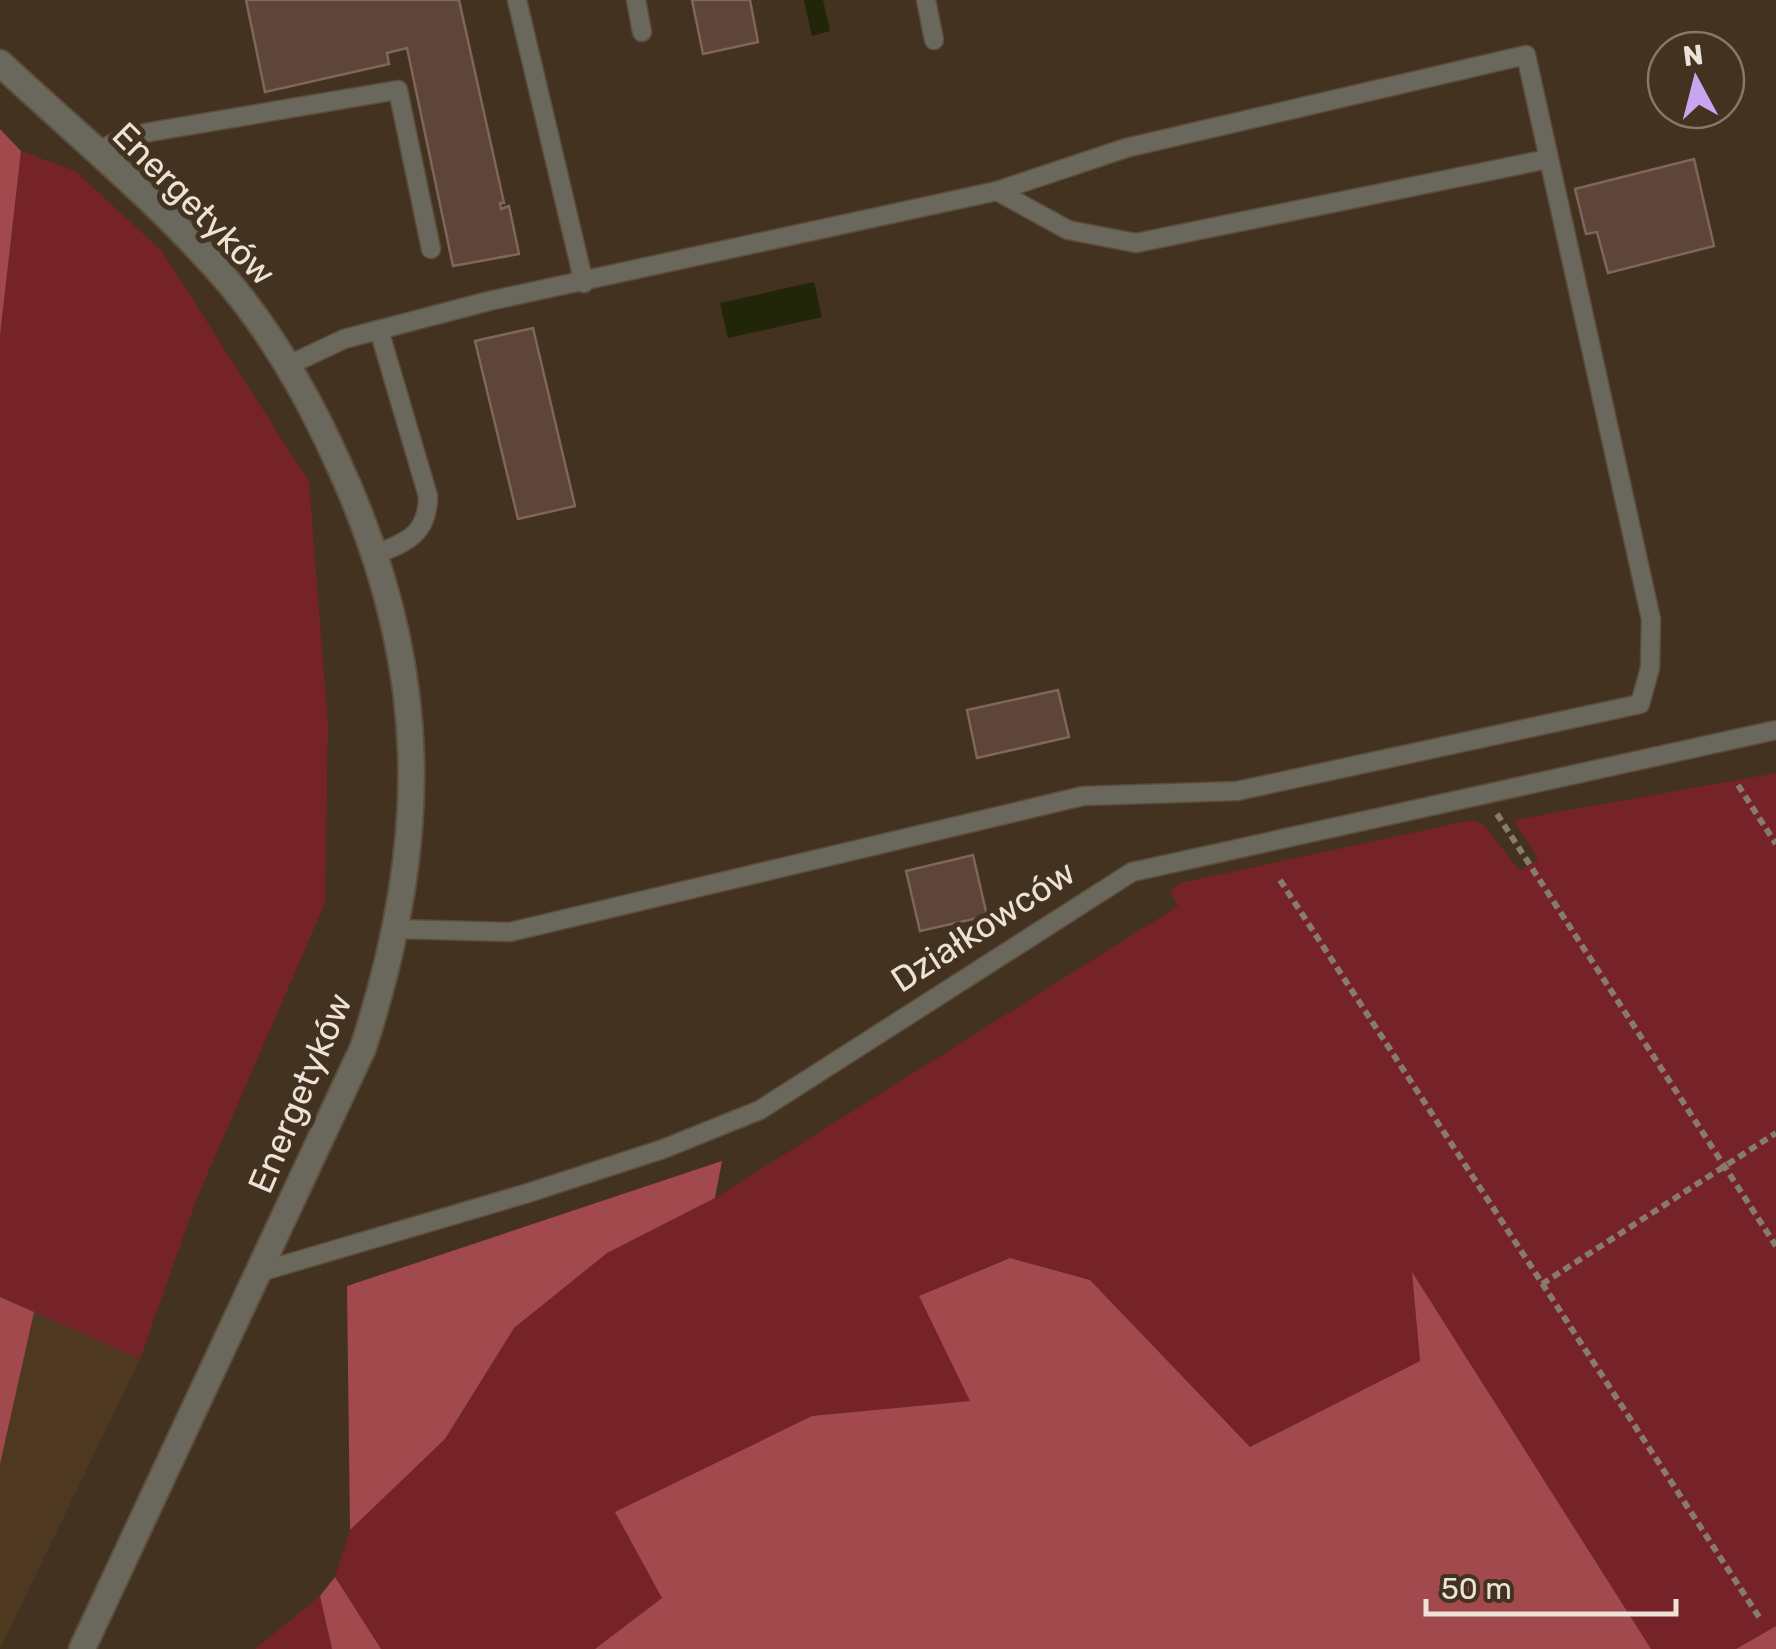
<svg xmlns="http://www.w3.org/2000/svg" width="1776" height="1649" font-family="Rubik,sans-serif">
<rect width="100%" height="100%" fill="#42321f"/>
<!-- built -->
<path fill="#4e3920" d="M0 1297 140 1359 0 1649Z"/>
<!-- green -->
<g fill="#762229">
<path d="M21 151 75 171 162 251 309 482 328 725 325 903 197 1198 140 1359 0 1297V335Z"/>
<path d="M1776 773V1626L1736 1649H1651L1413 1274 1420 1361 1250 1447 1090 1280 1009 1258 919 1296 971 1401 812 1416 616 1512 662 1598 595 1649H381L335 1577 350 1530 445 1439 514 1328 607 1252 715 1198 1178 906 1170 891 1180 883 1472 820 1483 824 1520 871 1538 859 1514 820Z"/>
<path d="M320 1596 332 1649H255Z"/>
</g>
<!-- forest -->
<g fill="#a2494d">
<path d="M0 129 21 151 0 335Z"/>
<path d="M722 1161 715 1198 607 1253 514 1328 445 1439 350 1530 347 1286Z"/>
<path d="M1010 1258 1090 1280 1250 1447 1420 1361 1412 1272 1651 1649H595L662 1598 615 1512 812 1416 970 1401 919 1296Z"/>
<path d="M0 1297 34 1312 0 1464Z"/>
<path d="M335 1577 381 1649H332L320 1596Z"/>
<path d="M1776 1626V1649H1736Z"/>
</g>
<!-- water -->
<g fill="#212609">
<path d="M804 0H823L830 31 812 36Z"/>
<path d="M814 282 822 317 728 338 720 303Z"/>
</g>
<!-- building -->
<g fill="#5d453a" stroke="#7f655a" stroke-width="2.5">
<path d="M246 0H459L504 203H500L501 209 509 206 519 254 453 266 407 48 387 53 389 64 265 92Z"/>
<path d="M692 0H750L758 42 703 54Z"/>
<path d="M1694 159 1714 246 1608 273 1597 232 1586 234 1575 189Z"/>
<path d="M533 328 575 506 518 519 475 341Z"/>
<path d="M1058 690 1069 737 977 758 967 710Z"/>
<path d="M973 855 987 916 920 931 906 871Z"/>
</g>
<g fill="none" stroke-linecap="round" stroke-linejoin="round">
<defs>
<g id="service">
<path d="M517 0 584 283"/>
<path d="M636 0 642 32"/>
<path d="M926 0 934 40"/>
<path d="M96 153 117 141 150 132 398 90 431 249"/>
<path d="M997 191 1068 230 1136 243 1548 159"/>
<path d="M289 365 344 339 489 301 997 191 1126 148 1526 55 1651 619 1650 668 1640 704 1237 791 1083 796 510 932 395 929"/>
<path d="M376 554C408 542 428 533 428 496L379 330"/>
<path d="M260 1272 528 1193 663 1149 760 1110 1132 872 1776 730"/>
</g>
<path id="tertiary" d="M0 63C77 135 161 203 230 284 276 339 310 400 339 465 431 666 431 840 363 1048L82 1649"/>
</defs>
<!-- service casing -->
<use href="#service" stroke="#5d4e3c" stroke-width="21"/>
<!-- tertiary casing -->
<use href="#tertiary" stroke="#5d4e3c" stroke-width="29"/>
<!-- path -->
<g stroke="#897b6b" stroke-width="6" stroke-dasharray="8 5" stroke-linecap="butt">
<path d="M1738 785 1776 844"/>
<path d="M1497 814 1776 1246"/>
<path d="M1280 880 1759 1617"/>
<path d="M1542 1284 1776 1133"/>
</g>
<!-- service -->
<use href="#service" stroke="#6a675c" stroke-width="18"/>
<!-- tertiary -->
<use href="#tertiary" stroke="#6a675c" stroke-width="25"/>
</g>
<g text-anchor="middle" stroke-width="10" stroke-linejoin="round" paint-order="stroke">
<!-- street labels -->
<g font-size="35" fill="#ede2d7" stroke="#42321f">
<text transform="translate(194 204) rotate(45)" y="12">Energetyków</text>
<text transform="translate(983 926) rotate(-33)" y="12">Działkowców</text>
<text transform="translate(300 1093) rotate(-67)" y="12">Energetyków</text>
</g>
</g>
<!-- north arrow -->
<g transform="translate(1696 80) rotate(353)"><circle r="48" fill="#42321f" stroke="#867869" stroke-width="2.5"/>
<path d="M0-8L18 38L0 25L-18 38Z" fill="#c8a5ee"/>
<text y="-15" font-size="28" font-weight="bold" text-anchor="middle" fill="#ede2d7">N</text>
</g>
<!-- scale -->
<path d="M1426 1599v15h250v-15" fill="none" stroke="#ede2d7" stroke-width="5"/>
<text x="1441" y="1599" font-size="30" fill="#ede2d7" stroke="#42321f" stroke-width="8" paint-order="stroke">50 m</text>
</svg>
